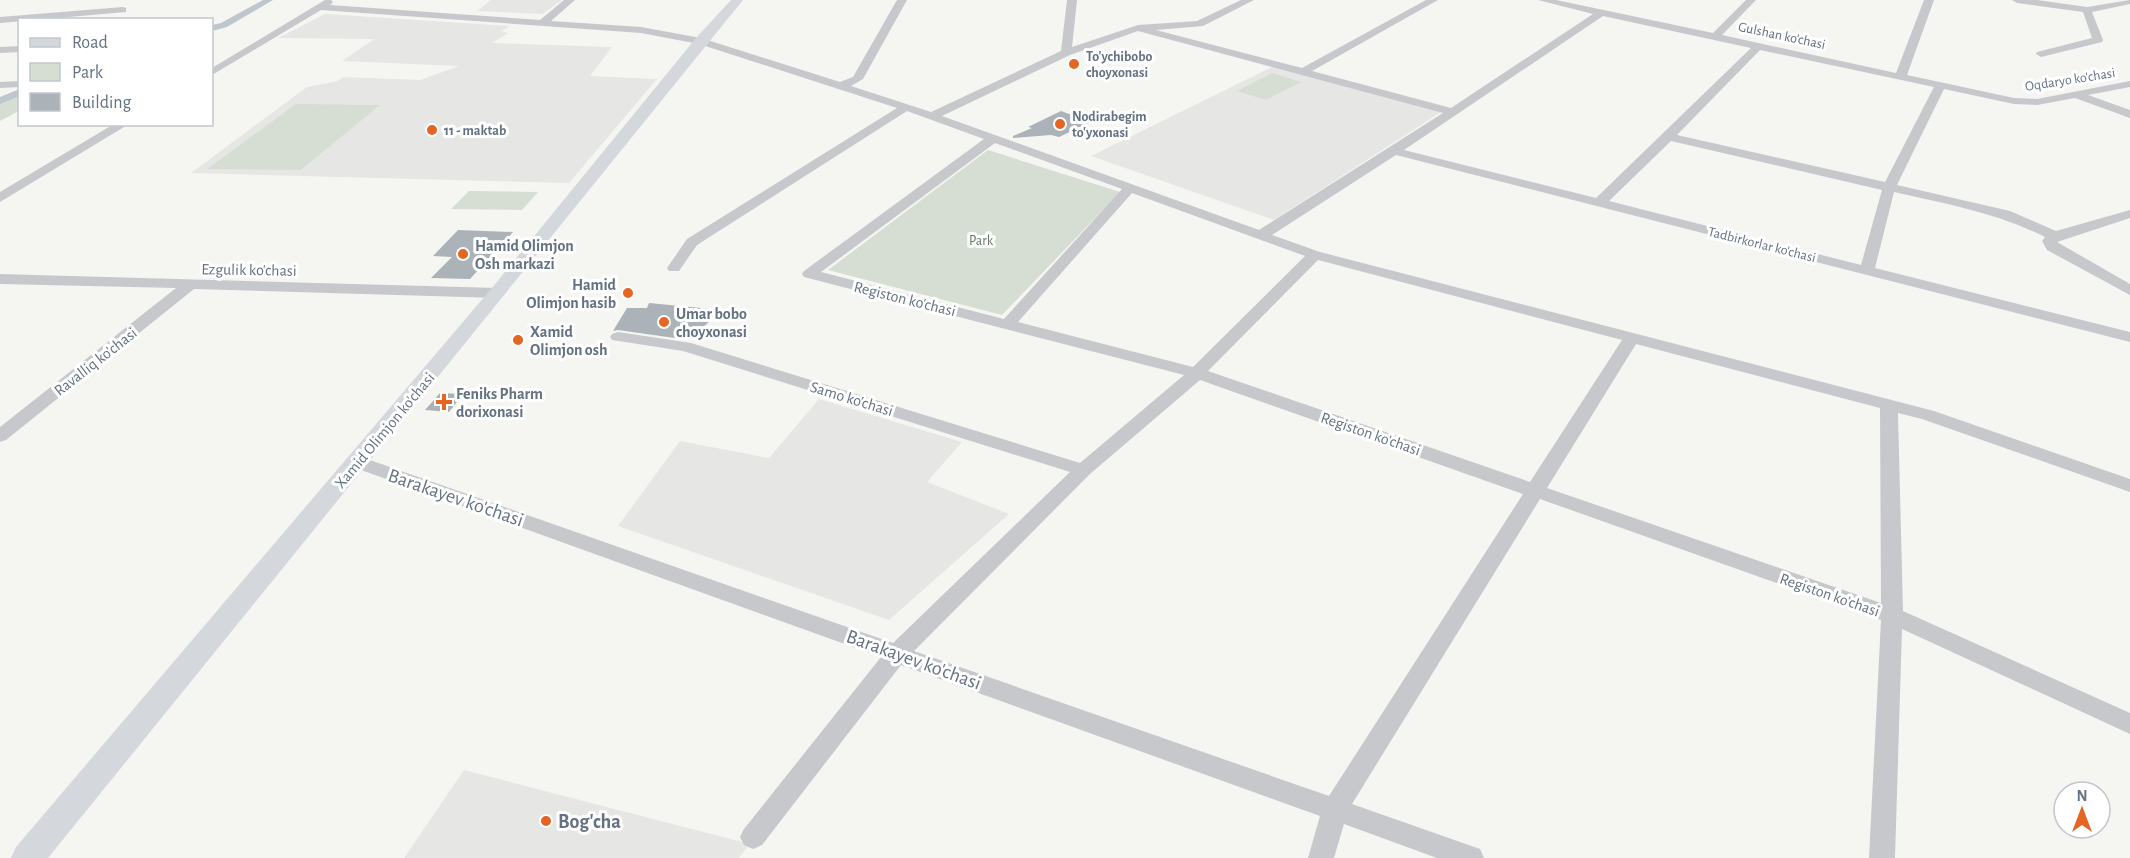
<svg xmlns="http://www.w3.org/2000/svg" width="2130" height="858" font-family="'Alegreya Sans',sans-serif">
<rect width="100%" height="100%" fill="#f5f6f2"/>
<!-- built -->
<g fill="#e6e7e5">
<path d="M491 0H562L542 14 477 11Z"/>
<path d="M325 14 510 26 501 31 508 33 492 43 612 47 590 76 657 79 569 183 191 173 307 87 338 81 343 77 420 80 459 66 342 61 374 39 278 38Z"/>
<path d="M1274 66 1441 112 1274 220 1091 156Z"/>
<path d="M819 399 962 442 927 482 1009 514 889 620 618 526 680 441 769 458Z"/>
<path d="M464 770 750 844 739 858H404Z"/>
</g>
<!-- green -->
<g fill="#d6ddd3">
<path d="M1272 73 1301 82 1266 100 1237 91Z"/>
<path d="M19 90V111L0 121V99Z"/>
<path d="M296 104 380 105 301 170 207 169Z"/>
<path d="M988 150 1120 192 1002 315 828 270Z"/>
<path d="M469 191 538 192 522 210 451 209Z"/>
</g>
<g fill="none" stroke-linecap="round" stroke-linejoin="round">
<!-- canal -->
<g fill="#bec7cd" fill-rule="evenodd">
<path d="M263 0H273L227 27 212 31V25L221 23Z"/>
<path d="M20 89V96L0 104V97Z"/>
</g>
</g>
<!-- building -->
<g fill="#abb2b8">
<path d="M1061 111 1091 122 1059 137 1051 135 1013 138V136L1032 128 1028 127Z"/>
<path d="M458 230 513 232 470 279 431 278 452 257 433 256Z"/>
<path d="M649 303 722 310 689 340 618 330 613 331 627 308H647Z"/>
<path d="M440 393 463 394 449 412 425 410Z"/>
</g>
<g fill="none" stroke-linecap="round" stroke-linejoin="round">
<!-- minor -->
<g fill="#c6c8cc" fill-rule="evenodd">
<path d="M325 0H331L333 2 330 5 540 20 564 0H575L551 21 641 27 701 38 840 82 853 77 897 0H907L863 79 851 86 931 112 1061 51 1067 0H1077L1072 47 1138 25 1197 21 1241 0H1254L1203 26 1156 30 1302 68 1426 0H1438L1312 71 1451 108 1593 14 1538 0H1556L1713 33 1746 0H1756L1722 35 1896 73 1924 0H1934L1907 75 2014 98 2037 99 2130 81V87L2088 95 2130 110V118L2075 98 2037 105 2014 104 1944 89 1897 185 2010 211 2056 231 2130 210V218L2057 242 2130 284V295L2047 250 2042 241 2045 237C1998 213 1946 204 1894 192L1875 268 2130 332V342L1396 155 1272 235 1320 252 1934 411 2130 479V492L1922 419 1898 413 1903 611 2130 713V734L1902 629 1895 858H1869L1881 620 1540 499 1352 804 1480 849 1484 858H1437L1344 824 1334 858H1308L1320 816 901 665 762 845 753 849 744 845 740 837 744 829 881 657 350 466 348 462 350 458H364L893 643 1070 472 683 351 612 340 610 337 612 334 618 332 691 343 1080 463 1184 375 804 277 802 274 804 271 984 139 907 111 697 245 679 271H669L667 268 687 239 897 108 699 44 641 33 321 10 212 75V68ZM1603 16 1751 48 1596 198 1404 150ZM1138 31 1443 113 1259 230 942 116 1070 55ZM1760 50 1934 87 1885 182 1677 135ZM1671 141 1882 190 1861 265 1609 201ZM995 143 1122 189 1004 319 821 272ZM1132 193 1305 256 1193 367 1018 322ZM1318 260 1622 340 1530 482 1208 371ZM1636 344 1880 408 1881 603 1547 488ZM1200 380 1523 494 1329 796 914 651 1090 474Z"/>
<path d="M2012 0H2037L2087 7 2130 0V4L2092 12 2103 40 2102 42 2041 57 2036 54 2037 52 2092 38 2083 12 2017 3Z"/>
<path d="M123 7 126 8V12L0 23V17Z"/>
<path d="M20 46V52L0 53V47Z"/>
<path d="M20 81V87L0 88V82Z"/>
<path d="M114 124H129L0 202V192Z"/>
<path d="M0 274 498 288 506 293 498 298 194 289 6 440 0 442V427L176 288 0 284Z"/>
</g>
<!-- major -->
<path fill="#d4d8dc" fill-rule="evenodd" d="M731 0H743L48 858H11L16 847 491 289 696 38Z"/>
</g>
<!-- markers -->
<g fill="#e56523" stroke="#fff" stroke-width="2">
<circle cx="1074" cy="64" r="6"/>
<circle cx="1060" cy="124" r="6"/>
<circle cx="432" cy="130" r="6"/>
<circle cx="463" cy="254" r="6"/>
<circle cx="628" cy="293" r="6"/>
<circle cx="664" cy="322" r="6"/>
<circle cx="518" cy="340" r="6"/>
<path d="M441 393h6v6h6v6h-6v6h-6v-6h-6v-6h6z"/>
<circle cx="546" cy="821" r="6"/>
</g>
<g text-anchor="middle" stroke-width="6" stroke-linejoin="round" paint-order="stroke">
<!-- far-street labels -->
<g font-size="14" fill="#647283" stroke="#fff">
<text transform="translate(1782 35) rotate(12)" y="5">Gulshan ko'chasi</text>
<text transform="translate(2070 79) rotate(-9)" y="5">Oqdaryo ko'chasi</text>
<text transform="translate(1762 244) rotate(14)" y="5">Tadbirkorlar ko'chasi</text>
</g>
<!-- far-poi labels -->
<g font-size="14" font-weight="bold" fill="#647283" stroke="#fff" text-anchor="start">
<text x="1086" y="61">To'ychibobo<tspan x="1086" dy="16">choyxonasi</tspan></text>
<text x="1072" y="121">Nodirabegim<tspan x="1072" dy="16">to'yxonasi</tspan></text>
<text x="444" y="135">11 - maktab</text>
</g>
<!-- far-park labels -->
<g font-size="14" fill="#657a63" stroke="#fff">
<text x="981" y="245">Park</text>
</g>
<!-- poi labels -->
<g font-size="16" font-weight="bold" fill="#647283" stroke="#fff" text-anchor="start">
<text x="475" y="251">Hamid Olimjon<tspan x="475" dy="18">Osh markazi</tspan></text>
<text x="616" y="290" text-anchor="end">Hamid<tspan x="616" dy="18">Olimjon hasib</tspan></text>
<text x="676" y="319">Umar bobo<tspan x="676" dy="18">choyxonasi</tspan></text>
<text x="530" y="337">Xamid<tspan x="530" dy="18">Olimjon osh</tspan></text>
<text x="456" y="399">Feniks Pharm<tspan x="456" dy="18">dorixonasi</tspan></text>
</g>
<!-- street labels -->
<g font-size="16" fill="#647283" stroke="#fff">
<text transform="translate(249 269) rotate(1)" y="6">Ezgulik ko'chasi</text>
<text transform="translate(905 298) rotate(14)" y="6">Registon ko'chasi</text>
<text transform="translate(95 361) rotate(-38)" y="6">Ravalliq ko'chasi</text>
<text transform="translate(852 398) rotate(17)" y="6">Samo ko'chasi</text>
<text transform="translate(384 430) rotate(-50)" y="6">Xamid Olimjon ko'chasi</text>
<text transform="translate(1371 433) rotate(19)" y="6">Registon ko'chasi</text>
<text transform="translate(1830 594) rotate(19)" y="6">Registon ko'chasi</text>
</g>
<!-- near-street labels -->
<g font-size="20" fill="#647283" stroke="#fff">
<text transform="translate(456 497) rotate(19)" y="7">Barakayev ko'chasi</text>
<text transform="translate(914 659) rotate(20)" y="7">Barakayev ko'chasi</text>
</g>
<!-- near-poi labels -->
<g font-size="20" font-weight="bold" fill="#647283" stroke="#fff" text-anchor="start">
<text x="558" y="828">Bog'cha</text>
</g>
</g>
<!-- legend -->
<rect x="18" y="18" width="195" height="108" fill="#ffffff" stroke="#c1c7cd" stroke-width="1.5"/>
<rect x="30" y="38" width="30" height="9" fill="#d4d8dc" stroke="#c1c7cd" stroke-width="1.5"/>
<text x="72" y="48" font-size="18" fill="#647283">Road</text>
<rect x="30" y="63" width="30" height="18" fill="#d6ddd3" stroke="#c1c7cd" stroke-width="1.5"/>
<text x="72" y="78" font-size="18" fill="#647283">Park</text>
<rect x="30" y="93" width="30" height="18" fill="#abb2b8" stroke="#c1c7cd" stroke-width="1.5"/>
<text x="72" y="108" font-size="18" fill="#647283">Building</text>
<!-- north arrow -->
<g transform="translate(2082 810)"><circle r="28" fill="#ffffff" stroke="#c1c7cd" stroke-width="1.5"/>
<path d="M0-4.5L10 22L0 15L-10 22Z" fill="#e56523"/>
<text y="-9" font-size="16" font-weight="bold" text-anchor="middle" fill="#647283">N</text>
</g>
</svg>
